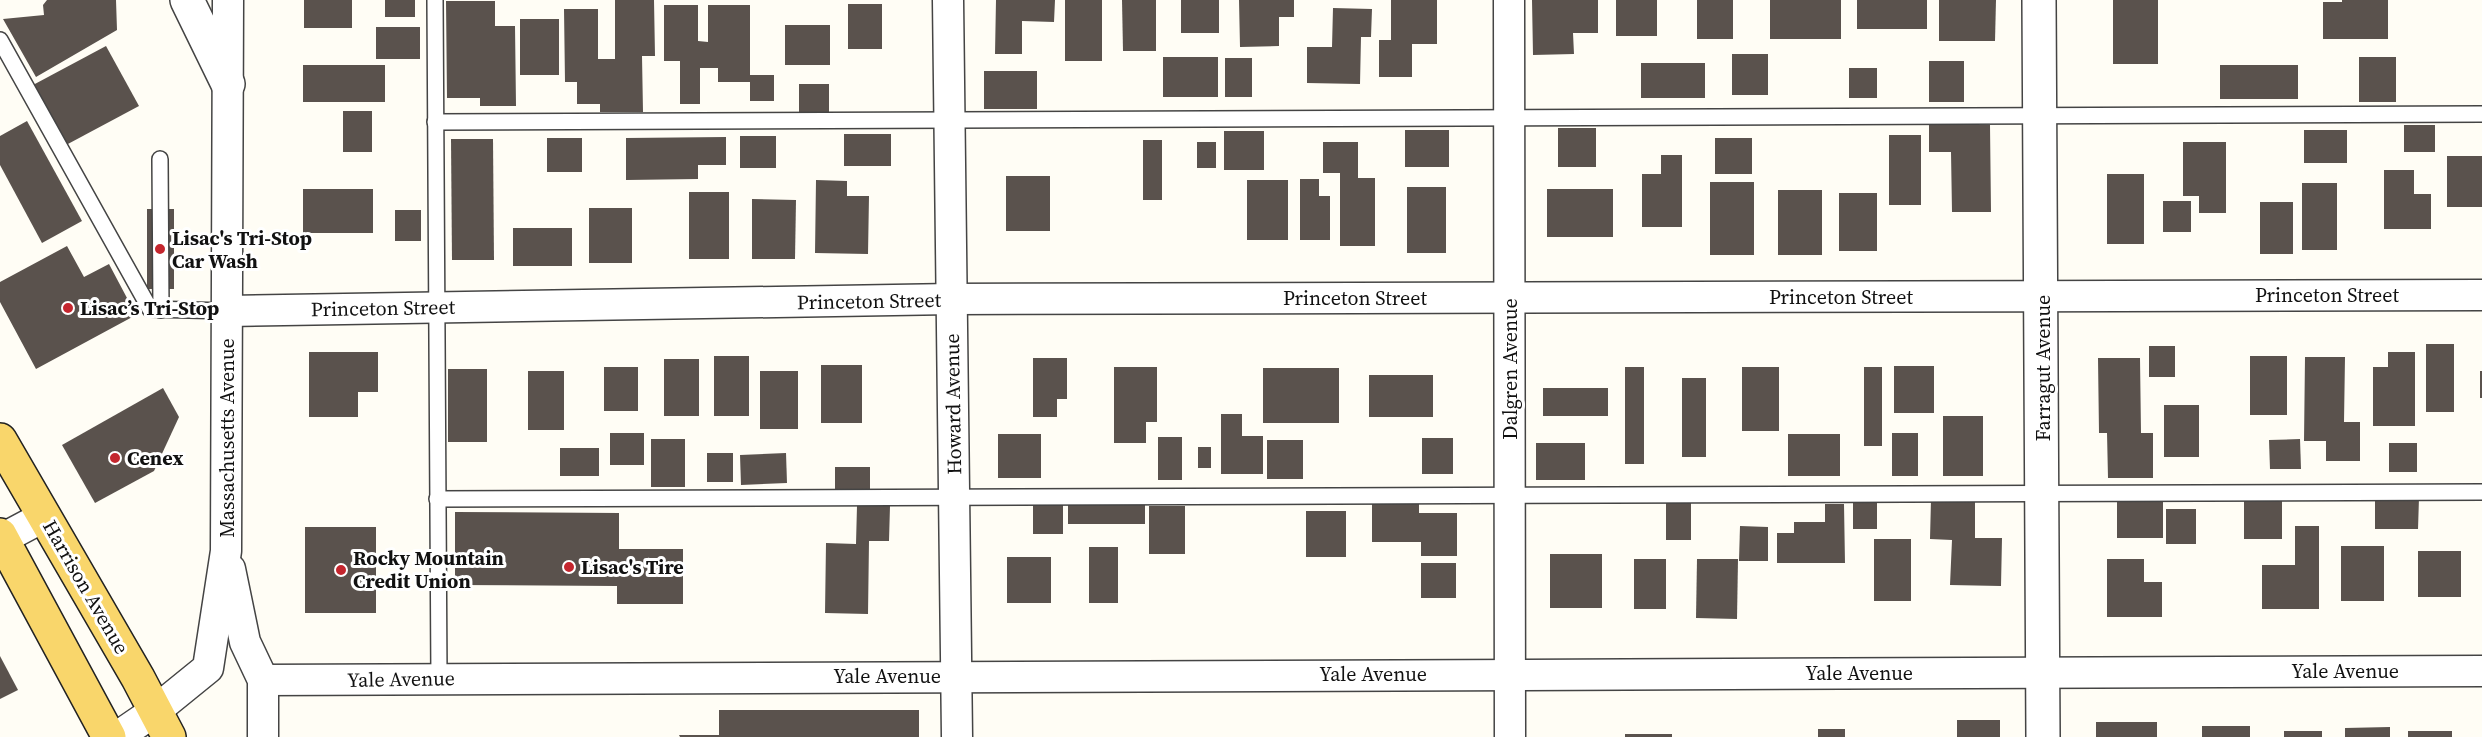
<svg xmlns="http://www.w3.org/2000/svg" width="2482" height="737" font-family="'Source Serif 4',serif">
<rect width="100%" height="100%" fill="#fffdf5"/>
<!-- building -->
<g fill="#5a524d">
<path d="M47 0H116L117 30 36 77 3 19 44 15 43 5Z"/>
<rect x="304" y="0" width="48" height="28"/>
<rect x="385" y="0" width="30" height="17"/>
<path d="M615 0H654L655 56H642L643 112H600V104H577V82H565L564 9H598V59H615Z"/>
<path d="M996 0H1055L1054 22 1022 21V54H995Z"/>
<rect x="1065" y="0" width="37" height="61"/>
<path d="M1122 0H1156V51H1123Z"/>
<rect x="1181" y="0" width="38" height="33"/>
<path d="M1239 0H1294V17H1279V46L1240 47Z"/>
<path d="M1391 0H1437V44H1412V77H1379V40H1391Z"/>
<path d="M1532 0H1598V33H1573L1574 54 1533 55Z"/>
<rect x="1616" y="0" width="41" height="36"/>
<rect x="1697" y="0" width="36" height="39"/>
<rect x="1770" y="0" width="71" height="39"/>
<rect x="1857" y="0" width="70" height="29"/>
<path d="M1939 0H1996L1995 41H1939Z"/>
<rect x="2113" y="0" width="45" height="64"/>
<path d="M2342 0H2388V39H2323V2H2342Z"/>
<path d="M446 1H495V26H515L516 106H480V98H447Z"/>
<rect x="848" y="4" width="34" height="45"/>
<path d="M664 5H698V41L708 42V5H750V75H774V101H750V82H718V68H700V104H680V61H664Z"/>
<path d="M1333 8 1372 9 1371 37H1361L1360 84 1307 83V47H1332Z"/>
<rect x="520" y="19" width="39" height="56"/>
<rect x="785" y="25" width="45" height="40"/>
<rect x="376" y="27" width="44" height="32"/>
<path d="M106 46 139 106 66 145 33 85Z"/>
<rect x="1732" y="54" width="36" height="41"/>
<rect x="1163" y="57" width="55" height="40"/>
<rect x="2359" y="57" width="37" height="45"/>
<rect x="1225" y="58" width="27" height="39"/>
<rect x="1929" y="61" width="35" height="41"/>
<rect x="1641" y="63" width="64" height="35"/>
<rect x="303" y="65" width="82" height="37"/>
<rect x="2220" y="65" width="78" height="34"/>
<rect x="1849" y="68" width="28" height="30"/>
<rect x="984" y="71" width="53" height="38"/>
<rect x="799" y="84" width="30" height="29"/>
<rect x="343" y="111" width="29" height="41"/>
<path d="M27 121 82 221 42 243 0 165V136Z"/>
<path d="M1929 125H1990L1991 212H1952L1951 152H1929Z"/>
<rect x="2404" y="125" width="31" height="27"/>
<rect x="1558" y="128" width="38" height="39"/>
<rect x="1405" y="130" width="44" height="37"/>
<rect x="2304" y="130" width="43" height="33"/>
<rect x="1224" y="131" width="40" height="39"/>
<rect x="844" y="134" width="47" height="32"/>
<rect x="1889" y="135" width="32" height="70"/>
<rect x="740" y="136" width="36" height="32"/>
<path d="M726 137V165H698V179L626 180V138Z"/>
<rect x="547" y="138" width="35" height="34"/>
<rect x="1715" y="138" width="37" height="36"/>
<path d="M451 139H493L494 260H452Z"/>
<rect x="1143" y="140" width="19" height="60"/>
<rect x="1197" y="142" width="19" height="26"/>
<path d="M1323 142H1358V178H1375V246H1340V173H1323Z"/>
<path d="M2183 142H2226V213H2199V196H2183Z"/>
<path d="M1661 155H1682V227H1642V174H1661Z"/>
<rect x="2447" y="156" width="35" height="51"/>
<path d="M2384 170H2414V194H2431V229H2384Z"/>
<rect x="2107" y="174" width="37" height="70"/>
<rect x="1006" y="176" width="44" height="55"/>
<path d="M1300 179H1319V196H1330V240H1300Z"/>
<path d="M816 180 847 181V196H869L868 254 815 253Z"/>
<rect x="1247" y="180" width="41" height="60"/>
<rect x="1710" y="182" width="44" height="73"/>
<rect x="2302" y="183" width="35" height="67"/>
<rect x="1407" y="187" width="39" height="66"/>
<rect x="303" y="189" width="70" height="44"/>
<rect x="1547" y="189" width="66" height="48"/>
<rect x="1778" y="190" width="44" height="65"/>
<rect x="689" y="192" width="40" height="67"/>
<rect x="1839" y="193" width="38" height="58"/>
<path d="M752 199 796 200 795 259H752Z"/>
<rect x="2163" y="201" width="28" height="31"/>
<rect x="2260" y="202" width="33" height="52"/>
<rect x="589" y="208" width="43" height="55"/>
<rect x="147" y="209" width="27" height="80"/>
<rect x="395" y="210" width="26" height="31"/>
<rect x="513" y="228" width="59" height="38"/>
<path d="M67 246 84 277 109 264 136 315 36 369 0 302V282Z"/>
<rect x="2426" y="344" width="28" height="68"/>
<rect x="2149" y="346" width="26" height="31"/>
<path d="M309 352H378V392H358V417H309Z"/>
<path d="M2388 352H2415V426H2373V367H2388Z"/>
<rect x="714" y="356" width="35" height="60"/>
<rect x="2250" y="356" width="37" height="59"/>
<path d="M2305 357H2345L2344 422H2360V461H2326V441H2304Z"/>
<path d="M1033 358H1067V399H1057V417H1033Z"/>
<path d="M2098 358H2140L2141 433H2153V478H2108L2107 433H2099Z"/>
<rect x="664" y="359" width="35" height="57"/>
<rect x="821" y="365" width="41" height="58"/>
<rect x="1894" y="366" width="40" height="47"/>
<rect x="604" y="367" width="34" height="44"/>
<path d="M1114 367H1157V422H1146V443H1114Z"/>
<rect x="1625" y="367" width="19" height="97"/>
<rect x="1742" y="367" width="37" height="64"/>
<rect x="1864" y="367" width="18" height="79"/>
<rect x="1263" y="368" width="76" height="55"/>
<rect x="448" y="369" width="39" height="73"/>
<rect x="528" y="371" width="36" height="59"/>
<rect x="760" y="371" width="38" height="58"/>
<rect x="2480" y="371" width="2" height="27"/>
<rect x="1369" y="375" width="64" height="42"/>
<rect x="1682" y="378" width="24" height="79"/>
<path d="M163 388 179 417 154 471 95 503 62 445Z"/>
<rect x="1543" y="388" width="65" height="28"/>
<rect x="2164" y="405" width="35" height="52"/>
<path d="M1221 414H1242V436H1263V474H1221Z"/>
<rect x="1943" y="416" width="40" height="60"/>
<rect x="610" y="433" width="34" height="32"/>
<rect x="1892" y="433" width="26" height="43"/>
<rect x="998" y="434" width="43" height="44"/>
<rect x="1788" y="434" width="52" height="42"/>
<rect x="1158" y="437" width="24" height="43"/>
<rect x="1422" y="438" width="31" height="36"/>
<rect x="651" y="439" width="34" height="48"/>
<path d="M2300 439 2301 469H2270L2269 440Z"/>
<rect x="1267" y="440" width="36" height="39"/>
<rect x="1536" y="443" width="49" height="37"/>
<rect x="2389" y="443" width="28" height="29"/>
<rect x="1198" y="447" width="13" height="21"/>
<rect x="560" y="448" width="39" height="28"/>
<rect x="707" y="453" width="26" height="29"/>
<path d="M786 453 787 483 741 485 740 455Z"/>
<rect x="835" y="467" width="35" height="22"/>
<path d="M2375 496 2419 497 2418 529H2375Z"/>
<rect x="2244" y="499" width="38" height="40"/>
<path d="M1931 500 1975 501V538H2002L2001 586 1950 585 1952 540 1930 539Z"/>
<rect x="2117" y="500" width="46" height="38"/>
<rect x="1853" y="501" width="24" height="28"/>
<rect x="1068" y="502" width="77" height="22"/>
<path d="M1372 502H1419V513H1457V556H1421V542H1372Z"/>
<rect x="1666" y="502" width="25" height="38"/>
<rect x="1033" y="504" width="30" height="30"/>
<path d="M1825 504H1844L1845 563H1777V533H1794V522H1825Z"/>
<path d="M857 506H890L889 541H869L868 614 825 613 826 543 856 544Z"/>
<rect x="1149" y="506" width="36" height="48"/>
<rect x="2166" y="509" width="30" height="35"/>
<rect x="1306" y="511" width="40" height="46"/>
<path d="M455 512 619 513V549H683V604H617V586L455 585Z"/>
<path d="M1740 526 1768 527V561H1739Z"/>
<path d="M2295 526H2319V609H2262V565H2295Z"/>
<rect x="305" y="527" width="71" height="86"/>
<rect x="1874" y="539" width="37" height="62"/>
<rect x="2341" y="546" width="43" height="55"/>
<rect x="1089" y="547" width="29" height="56"/>
<rect x="2418" y="551" width="43" height="46"/>
<rect x="1550" y="554" width="52" height="54"/>
<rect x="1007" y="557" width="44" height="46"/>
<rect x="1634" y="559" width="32" height="50"/>
<path d="M1697 559H1738L1737 619 1696 618Z"/>
<path d="M2107 559H2144V582H2162V617H2107Z"/>
<rect x="1421" y="563" width="35" height="35"/>
<path d="M0 656 18 690 0 699Z"/>
<path d="M719 710H919V737H680L679 735H719Z"/>
<rect x="1957" y="720" width="43" height="17"/>
<rect x="2096" y="722" width="61" height="15"/>
<rect x="2202" y="726" width="48" height="11"/>
<path d="M2390 727V737H2345V728Z"/>
<rect x="1818" y="729" width="27" height="8"/>
<rect x="2284" y="731" width="38" height="6"/>
<rect x="2408" y="731" width="44" height="6"/>
<rect x="1625" y="734" width="47" height="3"/>
</g>
<g fill="none" stroke-linecap="round" stroke-linejoin="round">
<defs>
<g id="service">
<path d="M435 0 439 679"/>
<path d="M0 40 150 309 228 311"/>
<path d="M435 122 2482 114"/>
<path d="M160 159 161 310"/>
<path d="M437 499 2482 492"/>
</g>
<g id="minor">
<path d="M948 0 957 737"/>
<path d="M1509 0 1510 737"/>
<path d="M228 311 952 299 2482 295"/>
<path d="M0 540 45 516"/>
<path d="M230 569 245 642 263 680V737"/>
<path d="M263 680 2482 671"/>
<path d="M117 737 155 711 208 668 226 551 228 0"/>
</g>
<g id="tertiary">
<path d="M187 0 228 84"/>
<path d="M2039 0 2043 737"/>
</g>
<g id="primary">
<path d="M0 440 138 678 169 737"/>
<path d="M0 535 109 737"/>
</g>
</defs>
<!-- service casing -->
<use href="#service" stroke="#444" stroke-width="18"/>
<!-- minor casing -->
<use href="#minor" stroke="#444" stroke-width="33"/>
<!-- tertiary casing -->
<use href="#tertiary" stroke="#444" stroke-width="36"/>
<!-- primary casing -->
<use href="#primary" stroke="#222" stroke-width="36"/>
<!-- service -->
<use href="#service" stroke="#fff" stroke-width="15"/>
<!-- minor -->
<use href="#minor" stroke="#fff" stroke-width="30"/>
<!-- tertiary -->
<use href="#tertiary" stroke="#fff" stroke-width="33"/>
<!-- primary -->
<use href="#primary" stroke="#f9d66b" stroke-width="33"/>
</g>
<!-- markers -->
<g fill="#c4262e" stroke="#fff" stroke-width="2">
<circle cx="160" cy="249" r="6"/>
<circle cx="68" cy="308" r="6"/>
<circle cx="115" cy="458" r="6"/>
<circle cx="569" cy="567" r="6"/>
<circle cx="341" cy="570" r="6"/>
</g>
<g text-anchor="middle" stroke-width="6" stroke-linejoin="round" paint-order="stroke">
<!-- poi labels -->
<g font-size="20" font-weight="bold" fill="#111" stroke="#fff" text-anchor="start">
<text x="172" y="245">Lisac's Tri-Stop<tspan x="172" dy="23">Car Wash</tspan></text>
<text x="80" y="315">Lisac’s Tri-Stop</text>
<text x="127" y="465">Cenex</text>
<text x="353" y="565">Rocky Mountain<tspan x="353" dy="23">Credit Union</tspan></text>
<text x="581" y="574">Lisac's Tire</text>
</g>
<!-- street labels -->
<g font-size="20" fill="#111" stroke="#fff">
<text x="2327" y="302">Princeton Street</text>
<text x="1841" y="304">Princeton Street</text>
<text x="1355" y="305">Princeton Street</text>
<text transform="translate(869 301) rotate(-1)" y="7">Princeton Street</text>
<text transform="translate(383 308) rotate(-1)" y="7">Princeton Street</text>
<text transform="translate(2043 368) rotate(-90)" y="7">Farragut Avenue</text>
<text transform="translate(1510 369) rotate(-90)" y="7">Dalgren Avenue</text>
<text transform="translate(953 404) rotate(-91)" y="7">Howard Avenue</text>
<text transform="translate(227 438) rotate(-90)" y="7">Massachusetts Avenue</text>
<text transform="translate(86 587) rotate(60)" y="7">Harrison Avenue</text>
<text x="2345" y="678">Yale Avenue</text>
<text x="1859" y="680">Yale Avenue</text>
<text x="1373" y="681">Yale Avenue</text>
<text x="887" y="683">Yale Avenue</text>
<text transform="translate(401 679) rotate(-1)" y="7">Yale Avenue</text>
</g>
</g>
</svg>
